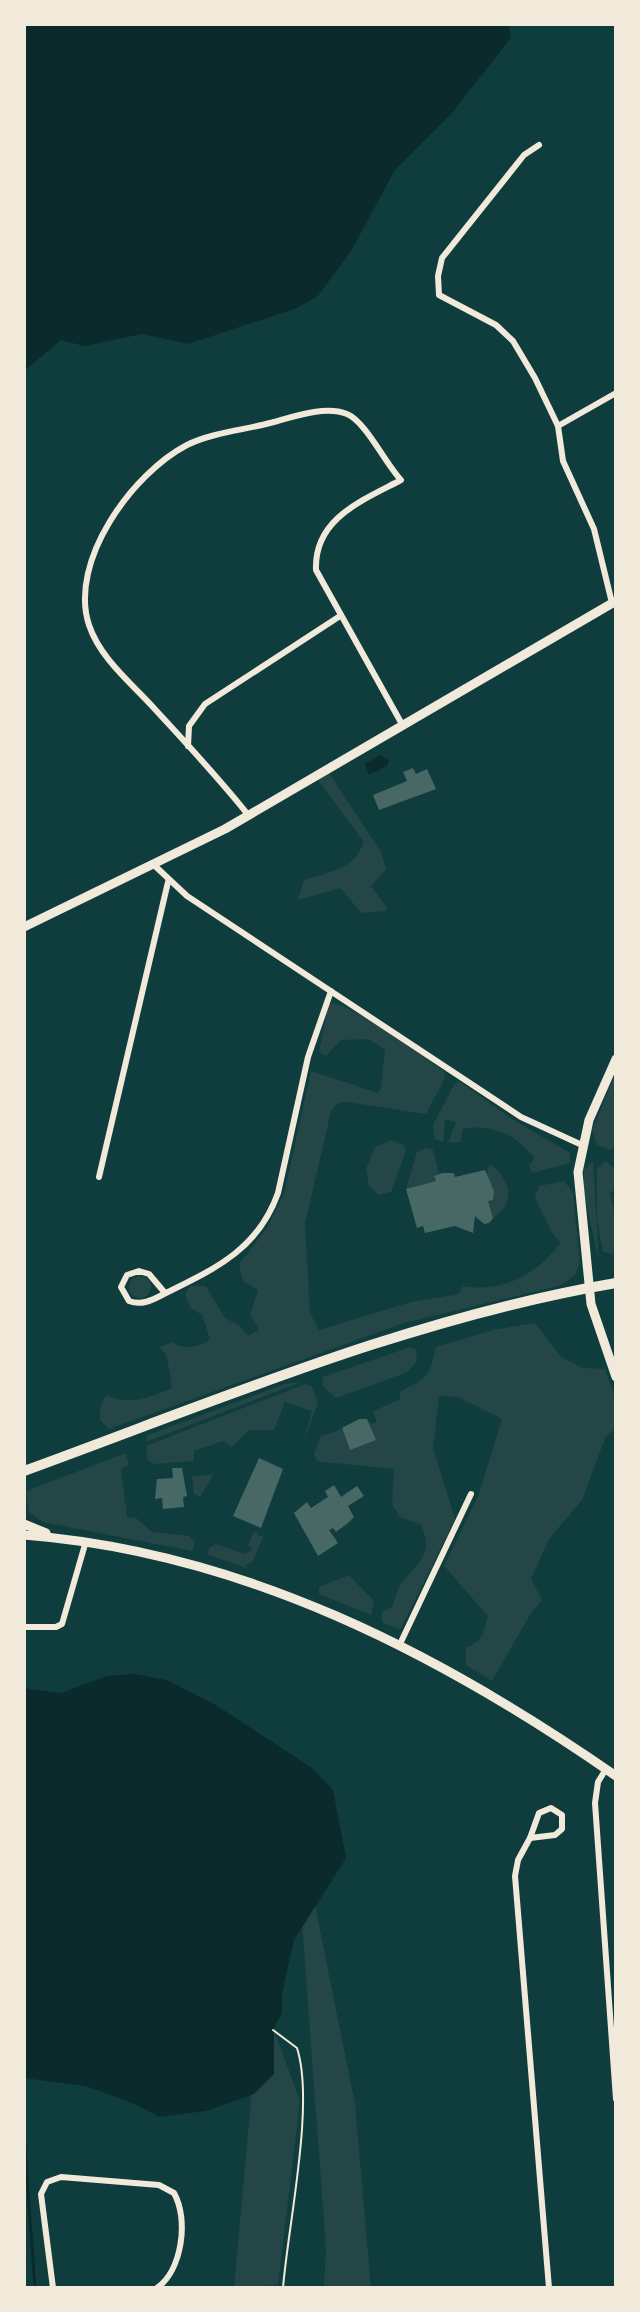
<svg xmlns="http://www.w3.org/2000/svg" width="640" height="2312" font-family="Barlow,sans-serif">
<rect width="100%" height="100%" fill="#0f3d3e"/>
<!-- green -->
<g fill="#244646">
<path d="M329 773 381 852 386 869 371 886 388 909 385 911 361 913 341 888 298 900 304 880C329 872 354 870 364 842L318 780Z"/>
<path d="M331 1003C348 1001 425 1059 444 1071L445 1078 426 1114 346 1102 338 1103 331 1111 305 1224 310 1313 319 1330 411 1302 459 1294 463 1286C503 1293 538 1274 561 1242L554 1236 535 1198 539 1186 564 1181 573 1193 580 1263 575 1275 562 1285 404 1323 109 1429 100 1420V1408L106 1395C127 1406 150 1398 172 1388L167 1357 160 1347 172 1342C182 1350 201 1348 210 1339L202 1315 191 1308 185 1294 190 1286H206L225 1318 239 1325 248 1336 259 1330 250 1315 258 1290 243 1281 239 1264 267 1228 284 1194 311 1071 378 1093 381 1088 385 1050 369 1039 341 1040 326 1056 319 1052 328 1006Z"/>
<path d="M616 1072V1140L612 1150 597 1145 592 1130Z"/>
<path d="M460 1082 514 1120 570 1153V1163L532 1173 529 1165 535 1158C517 1136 493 1123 463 1129L460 1142 448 1143 456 1122 445 1119 443 1142 435 1139 433 1125 455 1083Z"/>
<path d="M391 1140 403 1145 406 1151 391 1192 379 1195 369 1186 366 1169 375 1147Z"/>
<path d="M426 1148 433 1150 439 1174 434 1176 436 1181 406 1189 417 1152Z"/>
<path d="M593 1161 599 1262 584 1193V1170Z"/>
<path d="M606 1161 615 1169 616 1190 610 1192 616 1221V1255L603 1252 597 1220V1169Z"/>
<path d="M490 1164C511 1178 516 1204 493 1218L488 1201 493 1200 494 1191 486 1175Z"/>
<circle cx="140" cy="1287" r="11"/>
<path d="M535 1323 561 1357 583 1368 605 1369 616 1401V1428L606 1436 582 1500 549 1539 531 1579 542 1600 531 1613 492 1681 466 1665V1647C483 1643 484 1631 488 1616L444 1566 479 1494 502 1419 458 1397 439 1396 433 1448 455 1519 400 1630 382 1622V1612L392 1607C395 1599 397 1589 402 1582 419 1563 434 1553 421 1525L400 1517 392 1504 394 1469 324 1462 317 1461 314 1454 321 1436 342 1429 350 1450 375 1439 367 1420 371 1424 377 1422 373 1411 399 1400 401 1391C431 1376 428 1377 436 1347L493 1330Z"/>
<path d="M410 1347 416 1350 417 1361 408 1372 336 1398 323 1386V1377Z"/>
<path d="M301 1382 146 1442 148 1435 285 1384Z"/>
<path d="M305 1384 312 1387 318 1403 304 1441 312 1411 285 1402 274 1430H249L232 1447 223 1441 194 1451V1461L153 1464 148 1460 146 1446Z"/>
<path d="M126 1453 129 1465 121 1469 127 1517 136 1518 152 1532 189 1536 195 1543 192 1551 43 1522 29 1512 26 1491Z"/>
<path d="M213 1475 200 1497 194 1494 192 1476Z"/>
<path d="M254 1531 258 1533 257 1537 264 1535 252 1563 246 1564 247 1568 208 1555 209 1548 216 1544 244 1554 250 1552 252 1548 248 1546Z"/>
<path d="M349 1575 374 1601 371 1615 319 1594V1587Z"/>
<path d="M315 1905 355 2104 371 2288H324L326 2249 302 1922Z"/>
<path d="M274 2030 300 2101 278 2285 234 2288 252 2089Z"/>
</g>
<!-- water -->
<g fill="#0a2a2b">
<path d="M24 24H509L511 38 451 114 395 170 351 251 318 296 297 308 188 344 142 334 84 346 61 340 24 371Z"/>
<path d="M380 755 389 760 387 766 369 775 365 764Z"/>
<path d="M135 1674 167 1680 216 1705 312 1768 333 1790 346 1858 294 1940 282 1993V2013L274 2028V2074L254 2094 206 2111 159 2117 137 2105 86 2086 24 2078V1688L61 1693 107 1676Z"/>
</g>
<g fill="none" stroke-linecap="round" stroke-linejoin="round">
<!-- stream -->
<path stroke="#0a2a2b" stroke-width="3" d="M24 2135 35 2288"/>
</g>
<!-- building -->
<g fill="#486865">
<path d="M413 768 416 774 427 769 436 789 379 810 373 795 407 781 403 772Z"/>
<path d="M485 1170 494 1191 493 1200 488 1201 493 1218 489 1223 484 1224 475 1216 473 1233 455 1226 425 1233 423 1226 417 1228 406 1189 436 1181 434 1176 442 1173H454L455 1177Z"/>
<path d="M359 1419H367L376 1440 350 1450 342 1428Z"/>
<path d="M259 1458 283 1469 261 1528 233 1516Z"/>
<path d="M172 1468H182L187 1496 183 1497 184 1507 163 1509 162 1498 155 1499 157 1479 173 1478Z"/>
<path d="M334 1485 341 1497 357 1486 364 1496 348 1506 354 1517 348 1523 336 1532 333 1528 329 1530 338 1543 318 1556 294 1513 307 1502 311 1508 328 1497 325 1491Z"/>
</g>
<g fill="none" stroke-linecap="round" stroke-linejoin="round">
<!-- path -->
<path stroke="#f1e9da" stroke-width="2" d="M273 2030 297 2048C315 2104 288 2225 283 2288"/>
<!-- minor -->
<g stroke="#f1e9da" stroke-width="6">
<path d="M539 145 524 155 442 258 438 276 439 295 496 325 513 341 535 378 558 426 563 461 594 529 612 603"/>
<path d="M558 426 616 393"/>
<path d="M188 746 189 726 205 704 340 616"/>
<path d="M249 816C219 778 185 742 152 706 130 682 100 658 89 625 68 561 133 473 187 445 211 433 244 430 270 423 292 417 325 405 347 414 366 422 385 463 401 480 361 501 314 519 316 570L403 726"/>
<path d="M155 866 187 896 521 1117 582 1145"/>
<path d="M99 1177 168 882"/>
<path d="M165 1293 149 1274 139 1271 127 1275 121 1287 129 1301C144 1307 157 1297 170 1291 219 1267 259 1247 278 1193L308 1057 331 991"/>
<path d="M24 1627H56L62 1624 86 1541"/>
<path d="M400 1644 471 1494"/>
<path d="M606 1769 598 1782 595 1803 616 2099"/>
<path d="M551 1808 562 1815V1829L555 1835 530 1838 539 1813Z"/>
<path d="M530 1838 518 1860 515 1876 549 2288"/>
<path d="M53 2288 41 2194 47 2182 61 2177 159 2185 174 2193C189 2220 182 2270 157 2288"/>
</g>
<!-- secondary -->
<g stroke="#f1e9da" stroke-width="9">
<path d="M24 927 225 829 616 601"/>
<path d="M616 1059 589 1120 578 1172 591 1304 616 1377"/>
<path d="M24 1524 46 1533"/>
<path d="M24 1535C243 1552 439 1653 616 1776"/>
</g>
<!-- primary -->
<path stroke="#f1e9da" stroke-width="10" d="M24 1471C219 1400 410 1318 616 1283"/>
</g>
<!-- border -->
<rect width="640" height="2312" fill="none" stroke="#f1e9da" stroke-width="52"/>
</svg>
